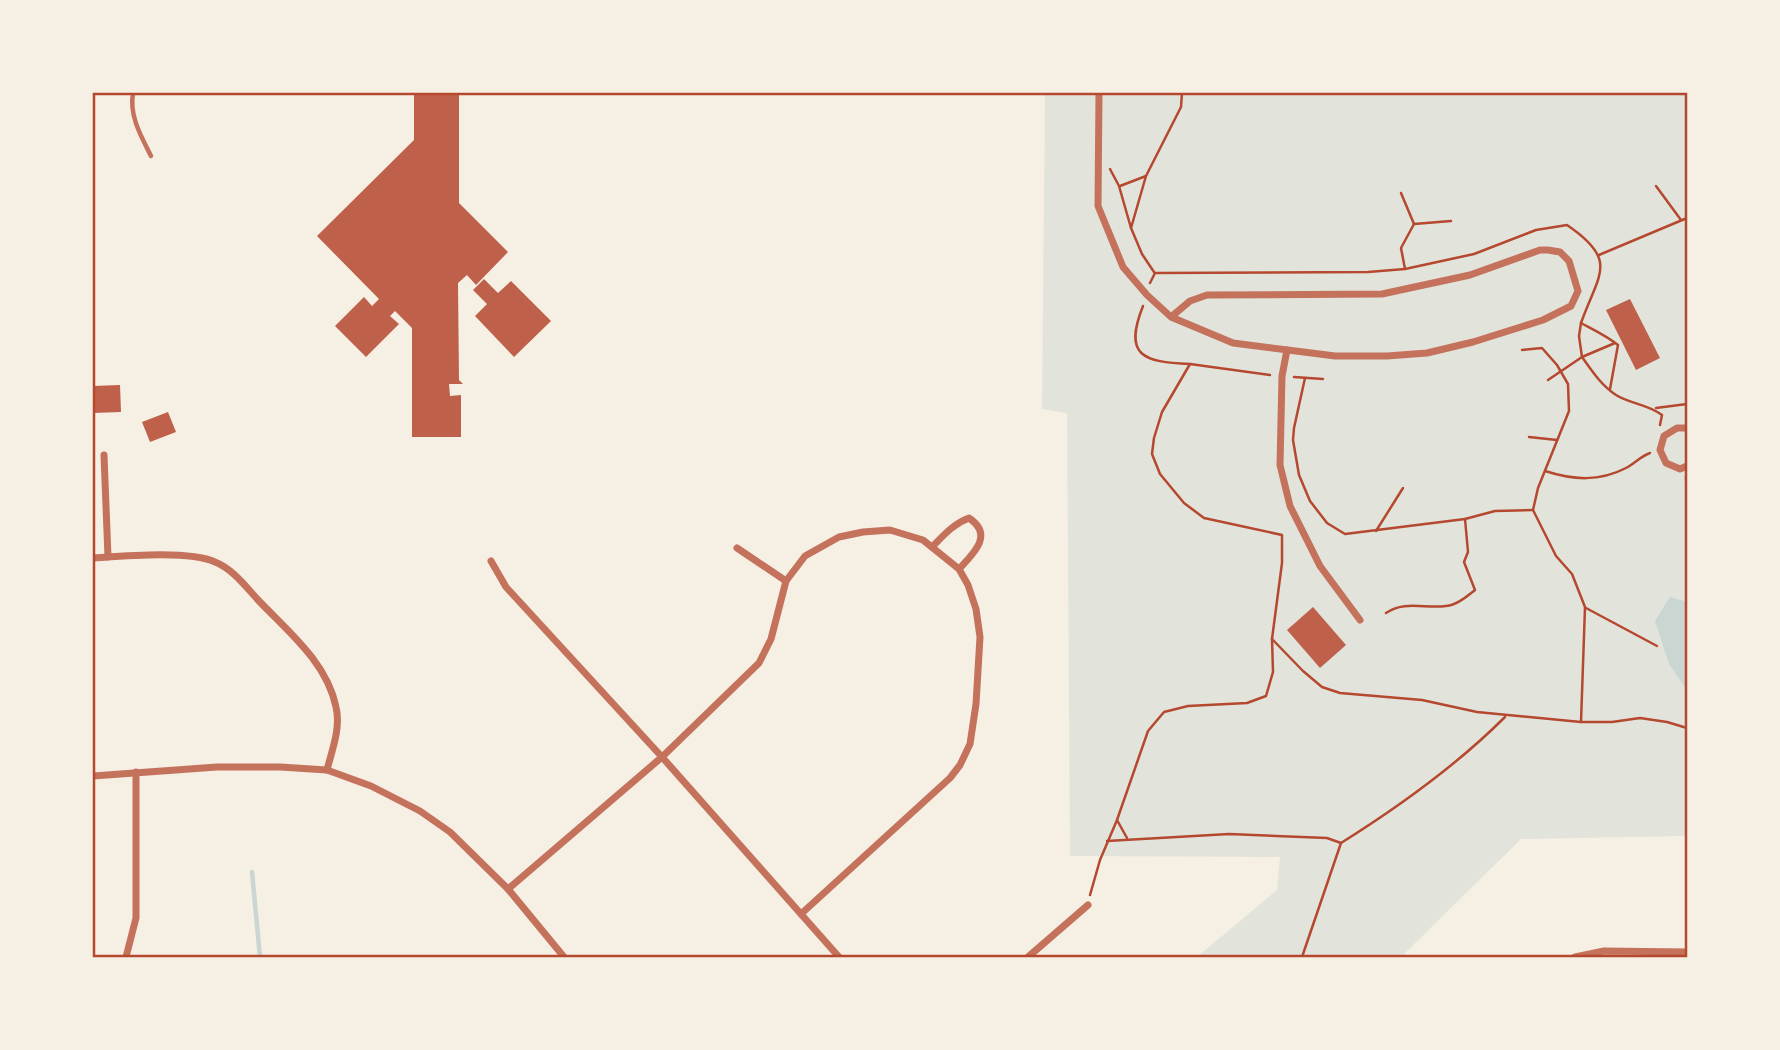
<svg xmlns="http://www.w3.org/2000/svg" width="1780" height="1050" font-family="'Fira Sans Condensed',sans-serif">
<rect width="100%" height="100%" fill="#f6efe4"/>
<!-- green -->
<path fill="#e2e4dc" d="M1045 93H1687V836L1521 839 1401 957H1197L1277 890 1280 857 1070 856 1067 413 1042 409Z"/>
<!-- water -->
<path fill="#c9d6d2" d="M1670 597 1687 602V690L1669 664 1655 621Z"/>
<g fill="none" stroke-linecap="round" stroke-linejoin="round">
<!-- stream -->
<path stroke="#c9d6d2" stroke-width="4.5" d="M252 872 260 957"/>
</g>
<!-- building -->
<g fill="#bf614a">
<path d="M414 93H459V203L508 252 476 285 467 275 458 283 459 380 463 384H449L450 396 461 395V437H412V328L395 311 390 316 399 324 366 357 335 326 364 297 372 306 379 299 317 236 414 140Z"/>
<path d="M484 279 498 293 511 281 551 321 514 357 475 316 487 304 473 290Z"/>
<path d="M1630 299 1660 358 1636 370 1606 310Z"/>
<path d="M120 385 121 412 93 413V386Z"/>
<path d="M168 412 176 432 150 442 142 422Z"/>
<path d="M1313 607 1346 645 1320 668 1287 630Z"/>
</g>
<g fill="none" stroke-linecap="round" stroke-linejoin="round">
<!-- path -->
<g stroke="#b5482f" stroke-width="2.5">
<path d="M1110 169 1119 186 1131 228"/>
<path d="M1120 186 1146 176"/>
<path d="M1656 186 1681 220"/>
<path d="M1401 193 1414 224 1451 221"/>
<path d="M1599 255 1687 218"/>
<path d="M1405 269 1401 248 1414 224"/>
<path d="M1154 272 1142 254 1131 228 1146 176 1181 107 1182 93"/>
<path d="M1150 283 1155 273 1368 272 1405 269 1474 254 1536 230 1567 225C1620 261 1598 274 1581 323"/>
<path d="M1143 306C1123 356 1143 362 1190 364"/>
<path d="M1522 350 1542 348 1557 365 1568 384 1569 411 1538 488 1533 510 1556 556 1572 574 1585 607 1581 722"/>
<path d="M1294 377 1323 379"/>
<path d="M1305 378 1294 428 1293 440 1299 475 1310 501 1327 523 1345 534 1465 519 1468 552 1464 562 1475 590C1466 597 1457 605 1446 606 1426 609 1404 600 1386 613"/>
<path d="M1548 380 1582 357C1592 371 1601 385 1616 395 1630 404 1648 404 1662 415L1660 425"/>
<path d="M1610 389 1618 345C1607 336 1594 330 1581 323L1579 336 1582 357 1615 343"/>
<path d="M1656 408 1687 404"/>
<path d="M1529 437 1557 440"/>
<path d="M1545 471C1573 480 1599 482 1626 468 1634 464 1641 456 1650 453"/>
<path d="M1686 477 1687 502"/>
<path d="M1465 519 1495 511 1533 510"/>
<path d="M1376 531 1403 488"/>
<path d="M1586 608 1657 646"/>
<path d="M1272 639 1303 671 1322 687 1340 693 1422 700 1477 712 1581 722H1612L1640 718 1667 722 1687 728"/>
<path d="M1117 820 1127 838"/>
<path d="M1107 841 1229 834 1327 838 1341 843"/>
<path d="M1090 895 1100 860 1117 820 1148 731 1164 712 1188 706 1247 703 1266 696 1273 672 1272 639 1282 563V535L1204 518 1184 503 1160 474 1152 454 1154 438 1162 412 1190 364 1270 375"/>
<path d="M1302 957 1341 843C1400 806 1456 766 1505 717"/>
</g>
<!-- service -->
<path stroke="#c5725c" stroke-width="4.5" d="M133 93C129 116 141 136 151 156"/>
<!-- minor -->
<g stroke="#c5725c" stroke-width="7">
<path d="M1099 93 1098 206 1123 267 1147 295 1171 317 1233 343 1335 356H1387L1427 353 1473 342 1543 320 1571 306 1578 291 1569 261 1560 252 1548 250H1540L1470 275 1382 294 1207 295 1190 301 1171 317"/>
<path d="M1287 350 1282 376 1280 465 1290 506 1320 566 1360 620"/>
<path d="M1687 428H1677L1664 436 1660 450 1666 463 1680 469 1687 466"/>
<path d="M104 455 108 557"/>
<path d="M932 547C944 535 953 524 969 518 994 535 974 553 959 569"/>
<path d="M737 548 786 581"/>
<path d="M93 558C123 556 189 550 215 562 233 569 246 587 259 601 289 632 327 663 336 707 341 728 332 750 327 770"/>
<path d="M491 561 506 587 662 757 839 957"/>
<path d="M93 776 217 767H280L327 770 371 786 420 811 450 832 508 889 564 957"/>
<path d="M508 889 662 757 759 663 771 639 786 581 805 556 839 537 863 532 890 530 923 540 959 569 968 585 976 609 980 637 976 704 970 744 960 765 950 778 801 914"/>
<path d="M126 957 136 918V772"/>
<path d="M1028 957 1088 905"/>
<path d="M1575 957 1604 951 1687 952"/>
</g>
</g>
<!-- border -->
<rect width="1780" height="1050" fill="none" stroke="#f6efe4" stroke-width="189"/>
<rect x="94" y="94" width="1592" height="862" fill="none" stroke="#b5482f" stroke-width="2.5"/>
</svg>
